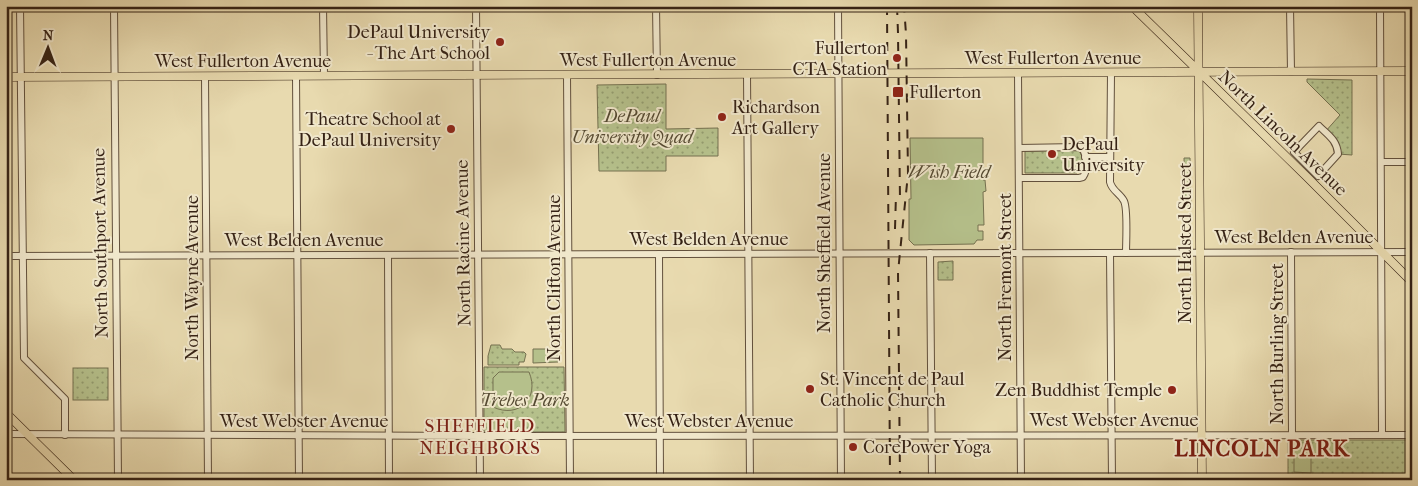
<svg xmlns="http://www.w3.org/2000/svg" width="1418" height="486" font-family="'IM FELL French Canon',serif">
<defs>
<pattern id="grass-tufts" width="24" height="20" patternUnits="userSpaceOnUse" patternTransform="scale(1.25)"><rect width="24" height="20" fill="#b5c08b"/><path d="M3 7l-1-3M5 7V3M7 7l1-3M15 17l-1-3M17 17v-4M19 17l1-3" fill="none" stroke="#949c70"/></pattern>
<pattern id="park-dots" width="8" height="8" patternUnits="userSpaceOnUse" patternTransform="scale(1.25)"><rect width="8" height="8" fill="#b5c08b"/><path d="M2 2h.1M6 6h.1" fill="none" stroke="#949c70" stroke-width="1.8" stroke-linecap="round"/></pattern>
</defs>
<rect width="100%" height="100%" fill="#e8daaf"/>
<filter id="stains"><feTurbulence type="fractalNoise" baseFrequency=".004" numOctaves="4"/><feColorMatrix values="0 0 0 0 .2 0 0 0 0 .09 0 0 0 0 .02 0 0 0 .5 -.17"/></filter>
<radialGradient id="worn" r=".72"><stop offset=".6" stop-color="#630" stop-opacity="0"/><stop offset="1" stop-color="#630" stop-opacity=".3"/></radialGradient>
<!-- grass -->
<path fill="url(#grass-tufts)" stroke="#757150" d="M1184 158H1190L1191 208H1185Z"/>
<!-- park -->
<g fill="url(#park-dots)" stroke="#757150">
<path d="M1307 79 1352 80V155L1338 154 1325 132 1340 115 1307 82Z"/>
<path d="M666 84V129L718 128V156H666V171H599L597 85Z"/>
<path d="M1077 150C1084 154 1082 162 1082 169L1077 173H1025V151Z"/>
<path d="M953 261V280H938V262Z"/>
<path d="M491 345H500L502 349H512L515 352H524L526 354 524 362H519V365H488V356Z"/>
<path d="M484 367H564L565 432H484Z"/>
<rect x="73" y="368" width="35" height="32"/>
<rect x="1288" y="440" width="124" height="40"/>
</g>
<!-- pitch -->
<g fill="#b5c08b" stroke="#757150">
<path d="M910 138H983V180H985L986 191 983 192 984 225H978V231H983V240H977L974 244 914 245 909 240V199H911Z"/>
<path d="M557 349 558 362 533 363V349Z"/>
<path d="M499 372H529C540 398 519 419 493 407V378Z"/>
<path d="M1294 448H1311V473L1294 472Z"/>
</g>
<g fill="none" stroke-linecap="round" stroke-linejoin="round">
<defs>
<g id="minor">
<path d="M20 6 24 358 65 399V435"/>
<path d="M114 6 118 480"/>
<path d="M323 6 324 76"/>
<path d="M476 6 480 480"/>
<path d="M656 6 657 75"/>
<path d="M838 6 841 480"/>
<path d="M1290 6 1291 72"/>
<path d="M1380 6 1382 435"/>
<path d="M1018 73 1021 480"/>
<path d="M1111 73 1110 182C1112 191 1120 193 1124 201 1128 209 1126 242 1126 253"/>
<path d="M747 74 750 480"/>
<path d="M567 75 570 480"/>
<path d="M205 76 208 480"/>
<path d="M296 76 299 480"/>
<path d="M1319 126C1328 135 1337 140 1338 154L1318 176 1294 152Z"/>
<path d="M1019 148 1078 147 1083 149C1087 157 1088 169 1083 177L1079 178H1019"/>
<path d="M1085 157H1110"/>
<path d="M1381 162H1412"/>
<path d="M1086 167H1110"/>
<path d="M1291 252 1292 435"/>
<path d="M930 253 932 480"/>
<path d="M1110 253 1112 480"/>
<path d="M659 254 660 480"/>
<path d="M388 255 389 480"/>
<path d="M6 256 1412 252"/>
<path d="M6 434 479 436 1412 435"/>
</g>
<g id="major">
<path d="M1132 6 1306 176 1412 282"/>
<path d="M1198 6 1202 480"/>
<path d="M6 77 1412 71"/>
<path d="M6 413 74 480"/>
</g>
</defs>
<!-- minor casing -->
<use href="#minor" stroke="#62503c" stroke-width="8"/>
<!-- major casing -->
<use href="#major" stroke="#352215" stroke-width="9"/>
<!-- minor -->
<use href="#minor" stroke="#f0e7cb" stroke-width="6"/>
<!-- major -->
<use href="#major" stroke="#e8daaf" stroke-width="8"/>
<!-- rail -->
<g stroke="#352215" stroke-width="2" stroke-dasharray="9 9" stroke-linecap="butt">
<path d="M887 6 890 480"/>
<path d="M897 6 898 33 900 200"/>
<path d="M895 229 896 194"/>
<path d="M900 480 898 272 908 174 906 34 904 6"/>
</g>
</g>
<!-- markers -->
<g fill="#8f2418" stroke="#f0e7cb" stroke-width="2">
<circle cx="500" cy="42" r="5"/>
<circle cx="897" cy="58" r="5"/>
<rect x="892" y="86" width="12" height="12" rx="2.5"/>
<circle cx="722" cy="117" r="5"/>
<circle cx="451" cy="129" r="5"/>
<circle cx="1052" cy="154" r="5"/>
<circle cx="810" cy="389" r="5"/>
<circle cx="1172" cy="390" r="5"/>
<circle cx="853" cy="447" r="5"/>
</g>
<g text-anchor="middle" stroke-width="4" stroke-linejoin="round" paint-order="stroke">
<!-- poi labels -->
<g font-size="18" fill="#352215" stroke="#f0e7cb" text-anchor="start">
<text x="490" y="38" text-anchor="end">DePaul University<tspan x="490" dy="21">- The Art School</tspan></text>
<text x="887" y="54" text-anchor="end">Fullerton<tspan x="887" dy="21">CTA Station</tspan></text>
<text x="909" y="98">Fullerton</text>
<text x="732" y="113">Richardson<tspan x="732" dy="21">Art Gallery</tspan></text>
<text x="441" y="125" text-anchor="end">Theatre School at<tspan x="441" dy="21">DePaul University</tspan></text>
<text x="1062" y="150">DePaul<tspan x="1062" dy="21">University</tspan></text>
<text x="820" y="385">St. Vincent de Paul<tspan x="820" dy="21">Catholic Church</tspan></text>
<text x="1162" y="396" text-anchor="end">Zen Buddhist Temple</text>
<text x="863" y="453">CorePower Yoga</text>
</g>
<!-- street labels -->
<g font-size="18" fill="#352215" stroke="#f0e7cb">
<text x="1053" y="64">West Fullerton Avenue</text>
<text x="648" y="66">West Fullerton Avenue</text>
<text x="243" y="67">West Fullerton Avenue</text>
<text transform="translate(1283 133) rotate(44)" y="6">North Lincoln Avenue</text>
<text x="1294" y="243">West Belden Avenue</text>
<text x="709" y="245">West Belden Avenue</text>
<text x="304" y="246">West Belden Avenue</text>
<text transform="translate(100 243) rotate(-91)" y="6">North Southport Avenue</text>
<text transform="translate(463 243) rotate(-91)" y="6">North Racine Avenue</text>
<text transform="translate(824 243) rotate(-90)" y="6">North Sheffield Avenue</text>
<text transform="translate(1185 243) rotate(-90)" y="6">North Halsted Street</text>
<text transform="translate(1005 277) rotate(-90)" y="6">North Fremont Street</text>
<text transform="translate(192 278) rotate(-90)" y="6">North Wayne Avenue</text>
<text transform="translate(554 278) rotate(-90)" y="6">North Clifton Avenue</text>
<text transform="translate(1277 344) rotate(-90)" y="6">North Burling Street</text>
<text x="1114" y="426">West Webster Avenue</text>
<text x="304" y="427">West Webster Avenue</text>
<text x="709" y="427">West Webster Avenue</text>
</g>
<!-- park labels -->
<g font-size="18" font-style="italic" fill="#554a32" stroke="#f0e7cb">
<text x="632" y="122">DePaul<tspan x="632" dy="21">University Quad</tspan></text>
<text x="949" y="178">Wish Field</text>
<text x="525" y="406">Trebes Park</text>
</g>
<!-- neighbourhood labels -->
<g font-size="19" letter-spacing="1" fill="#7a1f14" stroke="#f0e7cb">
<text x="480" y="432">SHEFFIELD<tspan x="480" dy="22">NEIGHBORS</tspan></text>
</g>
<!-- district labels -->
<g font-size="22" font-weight="bold" letter-spacing="1" fill="#7a1f14" stroke="#f0e7cb">
<text x="1262" y="456">LINCOLN PARK</text>
</g>
</g>
<!-- margin -->
<rect width="1418" height="486" fill="none" stroke="#e8daaf" stroke-width="25"/>
<rect x="8" y="8" width="1403" height="471" fill="none" stroke="#352215" stroke-width="2.5"/>
<rect x="12" y="12" width="1393" height="461" fill="none" stroke="#352215"/>
<!-- north arrow -->
<g transform="translate(48 48) rotate(1)" stroke="#f0e7cb" stroke-width="4" paint-order="stroke">
<path d="M0-4L9 19L0 12L-9 19Z" fill="#352215"/>
<text y="-8" font-size="14" font-weight="bold" text-anchor="middle" fill="#352215">N</text>
</g>
<rect width="100%" height="100%" filter="url(#stains)"/>
<rect width="100%" height="100%" fill="url(#worn)"/>
</svg>
